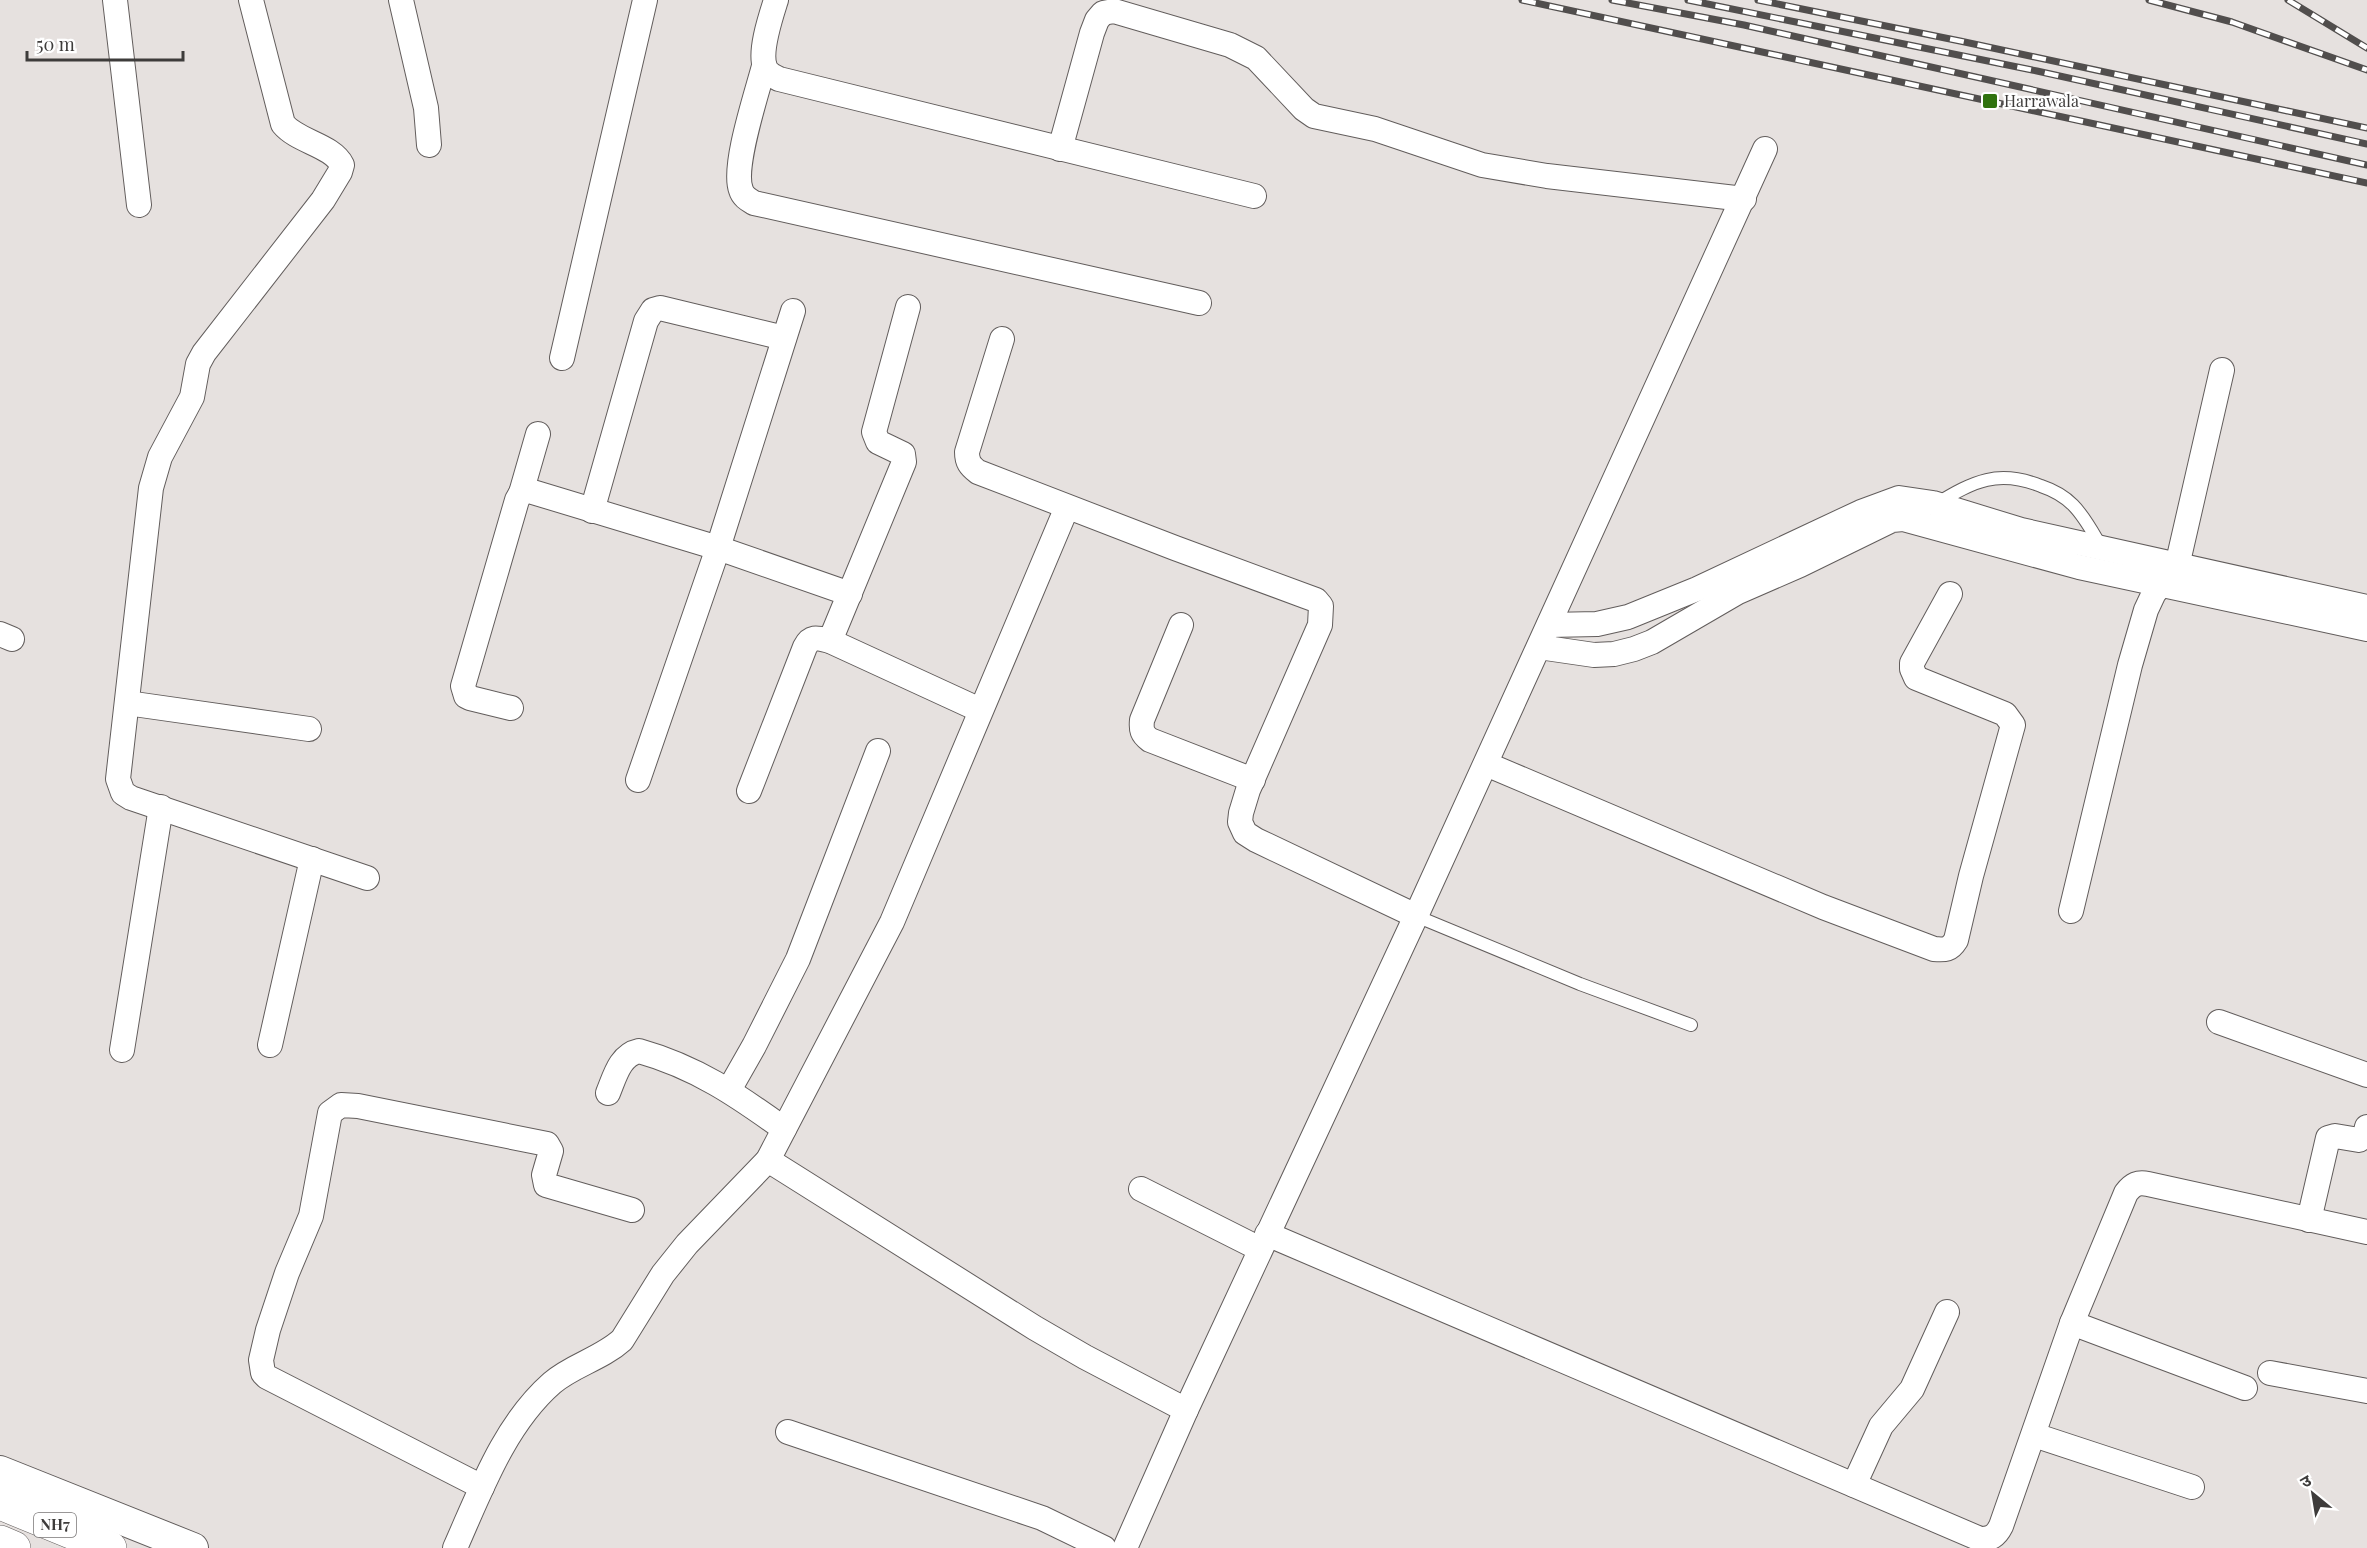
<svg xmlns="http://www.w3.org/2000/svg" width="2367" height="1548" font-family="'Playfair Display','Noto Sans Devanagari',serif">
<rect width="100%" height="100%" fill="#e6e1df"/>
<g fill="none" stroke-linecap="round" stroke-linejoin="round">
<defs>
<g id="service">
<path d="M1936 504C1974 481 1998 469 2041 486 2053 490 2064 496 2073 505 2085 517 2093 533 2102 548"/>
<path d="M1416 916 1580 984 1691 1025"/>
</g>
<g id="minor">
<path d="M115 0 139 205"/>
<path d="M251 0 283 124C298 142 332 145 342 165L340 172 323 200 204 353 198 364 192 397 160 457 151 488 118 779 123 793 131 798 367 878"/>
<path d="M401 0 426 108 429 145"/>
<path d="M776 0C771 16 759 51 765 67 767 73 773 76 779 79L1254 196"/>
<path d="M764 66C757 93 732 167 741 190 743 197 749 200 754 203L1199 303"/>
<path d="M1060 149 1092 33 1097 20 1103 13 1114 11 1230 45 1256 58 1304 109 1314 116 1375 129 1482 165 1547 176 1744 199"/>
<path d="M1002 339 967 452C967 462 970 466 978 472L1175 548 1305 596 1316 600 1321 606 1320 625 1248 790 1241 813 1240 822 1245 833 1256 840 1416 916"/>
<path d="M562 358 645 0"/>
<path d="M521 493 538 434"/>
<path d="M592 511 646 321 653 310 660 308 784 338"/>
<path d="M1181 625 1142 720C1141 730 1142 734 1150 740L1253 780"/>
<path d="M1549 625 1597 624 1628 617 1697 589 1861 512 1899 498 1933 503 2021 530 2367 607"/>
<path d="M0 634 12 639"/>
<path d="M830 641 904 462 903 454 878 442 874 432 908 307"/>
<path d="M1539 647 1594 655 1614 654 1634 649 1652 642 1738 592 1800 565 1892 520 1903 519 2079 567 2367 629"/>
<path d="M127 703 309 729"/>
<path d="M511 708 470 698 466 696 463 686 517 500 521 493 526 490 718 548 850 594"/>
<path d="M1486 764 1823 907 1934 949C1945 950 1950 950 1956 940L1971 876 2013 725 2005 714 1916 678 1912 669V663L1950 594"/>
<path d="M638 780 718 548 793 311"/>
<path d="M749 791 805 647C811 635 818 638 830 641L980 710"/>
<path d="M2071 911 2130 665 2146 610 2154 593 2177 566 2222 370"/>
<path d="M2219 1022 2367 1075"/>
<path d="M270 1045 312 859"/>
<path d="M122 1050 161 807"/>
<path d="M729 1090 754 1046 798 959 878 751"/>
<path d="M608 1093C615 1076 620 1055 639 1051 696 1067 737 1095 784 1129"/>
<path d="M768 1160 1035 1328 1085 1357 1186 1410"/>
<path d="M1141 1189 1260 1249"/>
<path d="M2309 1220 2328 1138 2335 1136 2359 1140 2365 1135 2367 1127"/>
<path d="M1267 1234 1980 1539C1991 1539 1996 1536 2001 1526L2072 1323 2126 1193C2133 1184 2138 1182 2148 1184L2367 1232"/>
<path d="M2072 1323 2245 1388"/>
<path d="M2270 1373 2367 1391"/>
<path d="M788 1432 1042 1518 1104 1548"/>
<path d="M2034 1435 2192 1487"/>
<path d="M1854 1485 1881 1426 1912 1389 1947 1312"/>
<path d="M482 1487 267 1377 263 1373 261 1360 268 1330 287 1273 311 1216 330 1113 341 1105 358 1106 547 1144 551 1151 544 1175 546 1185 632 1210"/>
<path d="M455 1548C480 1492 504 1425 552 1383 573 1365 601 1359 622 1340L663 1274 687 1244 768 1160 892 922 1067 507"/>
<path d="M1125 1548 1186 1410 1416 916 1765 149"/>
</g>
<path id="tertiary" d="M0 1471 193 1548"/>
<g id="trunk">
<path d="M0 1503 110 1548"/>
<path d="M0 1542 14 1548"/>
</g>
</defs>
<!-- service casing -->
<use href="#service" stroke="#625d5c" stroke-width="14"/>
<!-- minor casing -->
<use href="#minor" stroke="#625d5c" stroke-width="26"/>
<!-- tertiary casing -->
<use href="#tertiary" stroke="#625d5c" stroke-width="32"/>
<!-- trunk casing -->
<use href="#trunk" stroke="#625d5c" stroke-width="34"/>
<!-- service -->
<use href="#service" stroke="#fff" stroke-width="12"/>
<!-- minor -->
<use href="#minor" stroke="#fff" stroke-width="24"/>
<!-- tertiary -->
<use href="#tertiary" stroke="#fff" stroke-width="30"/>
<!-- trunk -->
<use href="#trunk" stroke="#fff" stroke-width="33"/>
<defs>
<g id="rail">
<path d="M1522 0 2367 183"/>
<path d="M1612 0 1744 25 2367 165"/>
<path d="M1688 0 2037 71 2367 144"/>
<path d="M1758 0 1960 41 2367 128"/>
<path d="M2149 0 2232 22 2367 70"/>
<path d="M2288 0 2367 48"/>
</g>
</defs>
<!-- rail casing -->
<use href="#rail" stroke="#514e4d" stroke-width="7"/>
<!-- rail -->
<use href="#rail" stroke="#fff" stroke-width="4.5" stroke-dasharray="14" stroke-linecap="butt"/>
</g>
<!-- markers -->
<rect fill="#30720e" stroke="#fff" stroke-width="2" x="1982" y="93" width="16" height="16" rx="3"/>
<g text-anchor="middle" stroke-width="4.5" stroke-linejoin="round" paint-order="stroke">
<!-- shield labels -->
<rect fill="#fff" stroke="#787676" stroke-width="1.5" x="34" y="1513" width="42" height="24" rx="4.5"/>
<g font-size="15" font-weight="bold" fill="#3e3c3b">
<text x="55" y="1530">NH7</text>
</g>
<!-- poi labels -->
<g font-size="16" fill="#3e3c3b" stroke="#fff" text-anchor="start">
<text x="2004" y="107">Harrawala</text>
</g>
</g>
<!-- north arrow -->
<g transform="translate(2313 1494) rotate(330)" stroke="#ffffff" stroke-width="4.5" paint-order="stroke">
<path d="M0-4.5L10 22L0 15L-10 22Z" fill="#3e3c3b"/>
<text y="-9" font-size="16" font-weight="bold" text-anchor="middle" fill="#3e3c3b">उ</text>
</g>
<!-- scale -->
<path d="M27 51v9h156v-9" fill="none" stroke="#3e3c3b" stroke-width="3"/>
<text x="36" y="51" font-size="18" fill="#3e3c3b" stroke="#ffffff" stroke-width="4.5" paint-order="stroke">50 m</text>
</svg>
